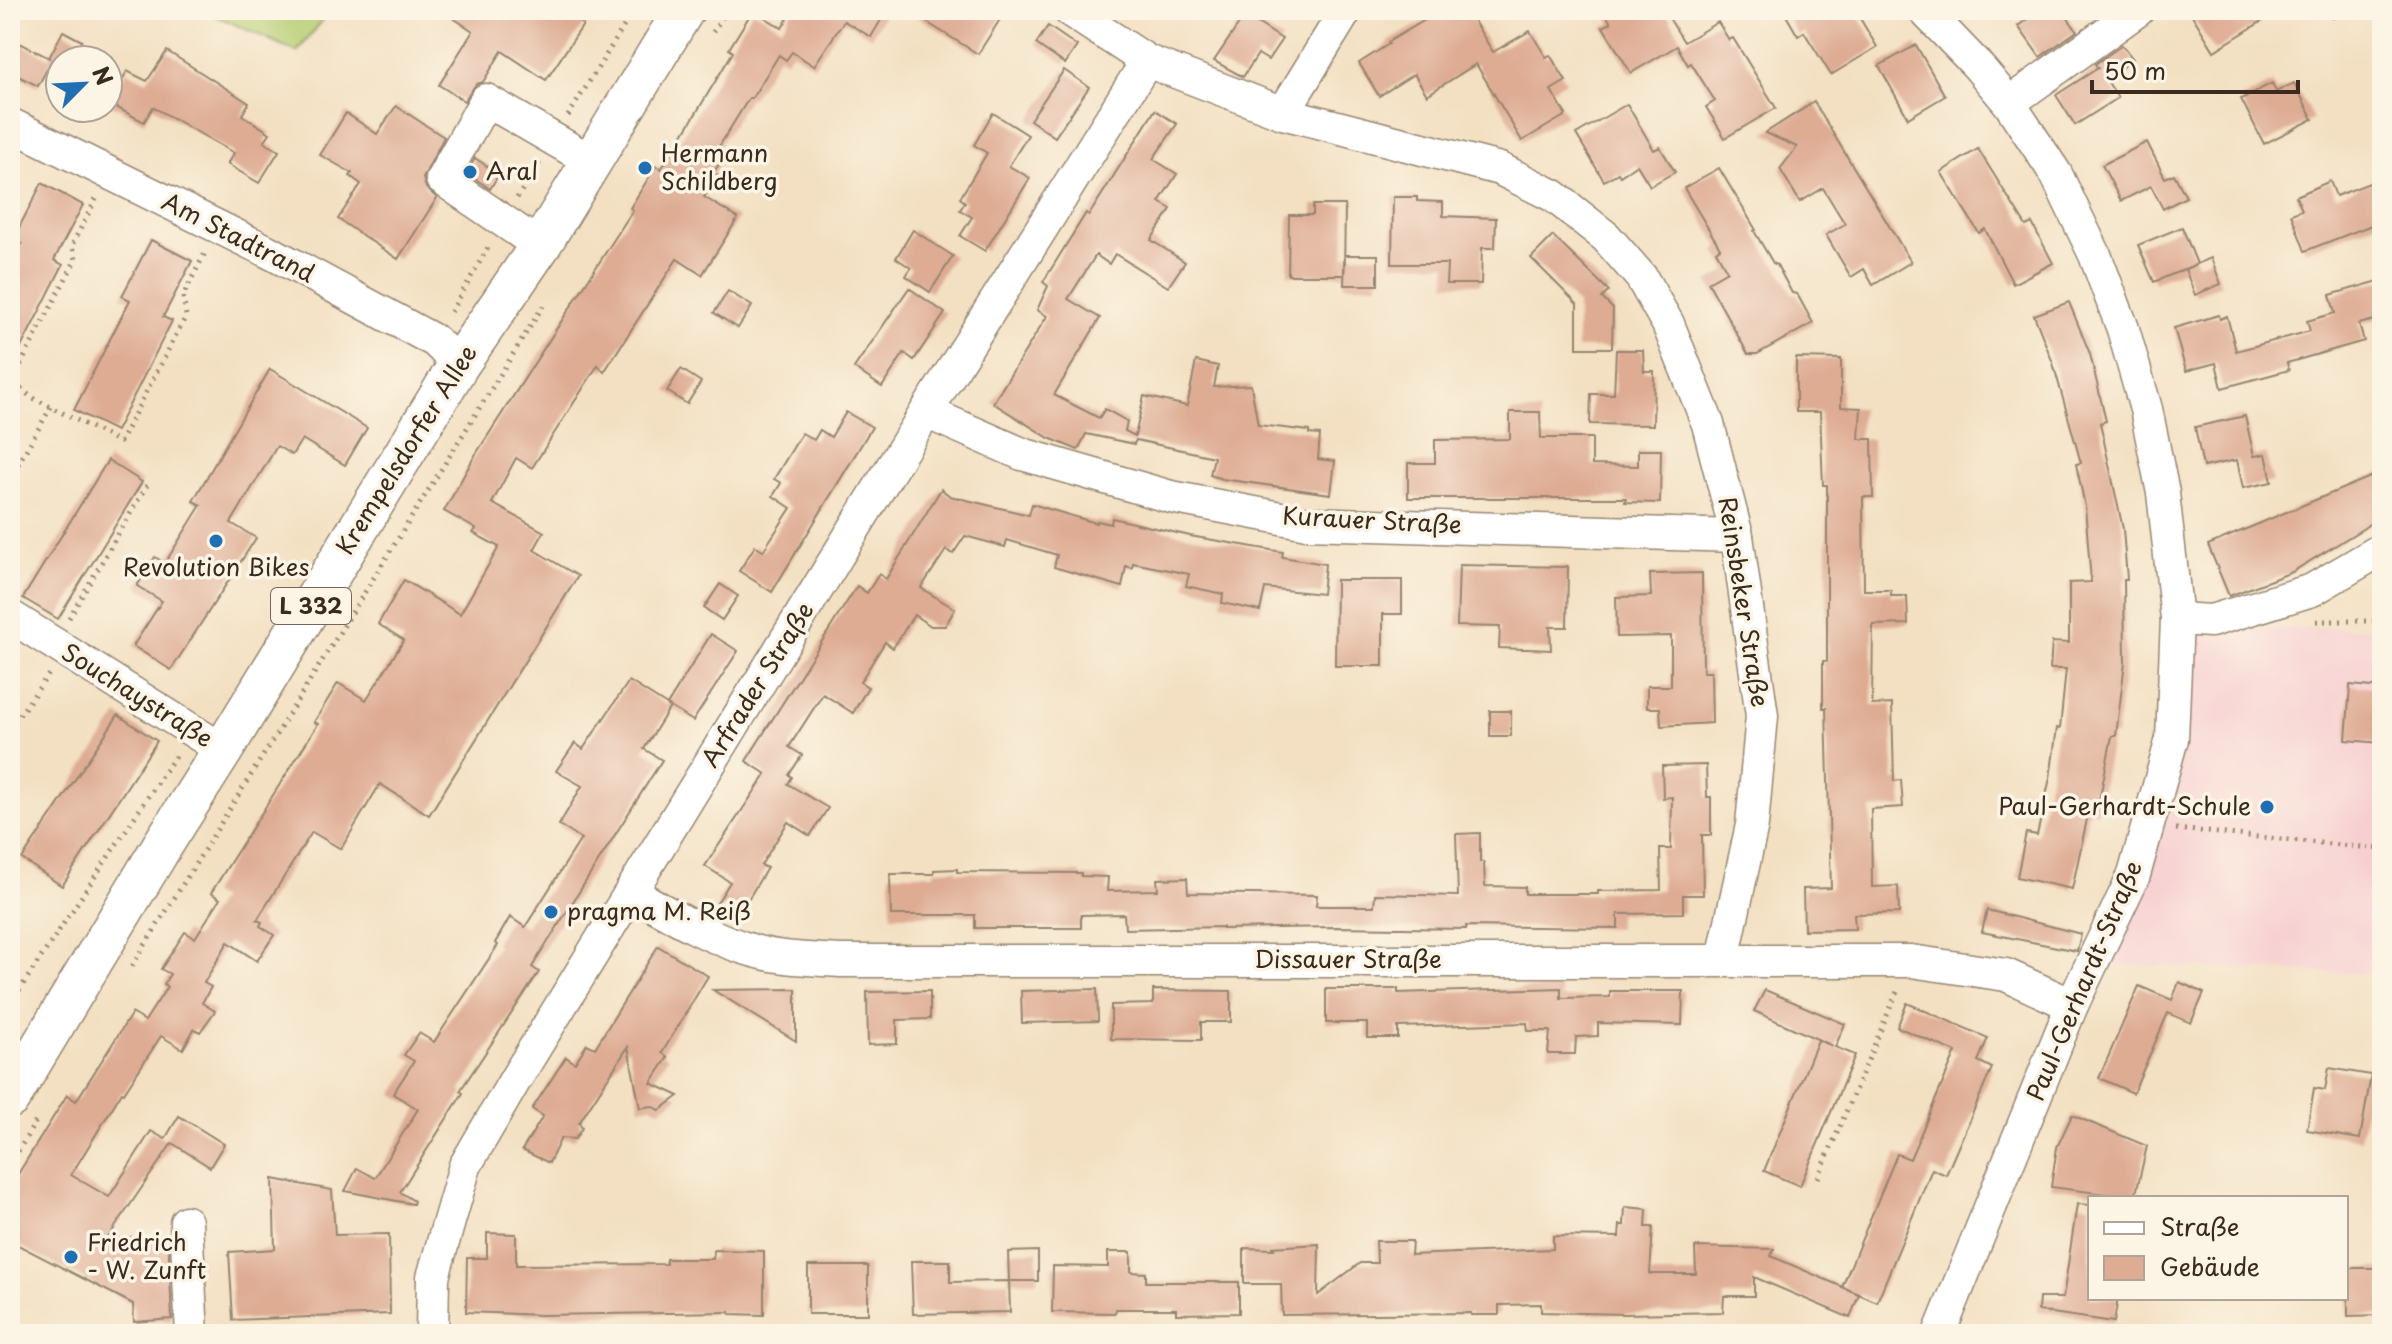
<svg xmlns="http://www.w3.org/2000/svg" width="2392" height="1344" font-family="'Playpen Sans',sans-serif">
<rect width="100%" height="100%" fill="#fcf5e5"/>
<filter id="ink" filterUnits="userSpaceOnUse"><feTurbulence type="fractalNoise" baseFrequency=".0125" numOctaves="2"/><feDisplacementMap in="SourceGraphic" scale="16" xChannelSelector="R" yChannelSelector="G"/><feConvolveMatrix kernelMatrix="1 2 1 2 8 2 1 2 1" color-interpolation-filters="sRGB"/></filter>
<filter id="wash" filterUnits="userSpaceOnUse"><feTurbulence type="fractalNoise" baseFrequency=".006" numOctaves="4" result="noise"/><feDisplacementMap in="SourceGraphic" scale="32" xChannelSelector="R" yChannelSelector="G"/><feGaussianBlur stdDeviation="1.8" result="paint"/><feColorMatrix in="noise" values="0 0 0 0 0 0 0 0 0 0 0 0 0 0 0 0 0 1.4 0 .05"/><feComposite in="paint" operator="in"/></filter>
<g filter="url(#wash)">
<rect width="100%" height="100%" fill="#f3e0c2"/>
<!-- built -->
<path fill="#f7cfd1" d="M2255 628H2382V974L2102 964 2189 633Z"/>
<!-- green -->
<path fill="#b5cd72" stroke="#787c48" stroke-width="2" d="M203 10H331L297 52Z"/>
<g id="blocks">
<!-- building -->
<g fill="#deab93">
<path d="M441 10H561L583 25 546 80 502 51 483 82 476 84 464 101 439 85 473 31Z"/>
<path d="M753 10 782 28 793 10H887L871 37 844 21 814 66 792 52 786 60 779 55 752 98H749L715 153 723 159 713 173 718 176 704 197 738 218 702 275 677 259 604 372 598 365 532 468 516 458 492 503 544 532 534 550 578 576 429 815 380 784 341 849 312 832 257 920 262 922 260 926 274 935 257 961 228 942 204 983 211 987 202 1003 215 1011 200 1032 194 1029 183 1049 161 1036 124 1093 122 1092 71 1175 109 1197 151 1131 165 1139 179 1116 224 1144 210 1167 172 1143 107 1239 168 1235 172 1319 134 1322 133 1304 10 1241V1187L67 1095 76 1101 132 1013 145 1021 167 987 164 984 170 974 161 969 185 932 195 938 220 899 211 893 318 724 314 722 338 683 366 700 404 640 378 624 404 580 460 614 499 547 473 533 476 529 444 511 474 457 633 210 630 208 656 166 661 169 675 148 733 52 729 49Z"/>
<path d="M907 10H1006L978 54Z"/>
<path d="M1442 10H1467L1493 52 1530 31 1546 57 1550 55 1566 81 1551 90 1566 115 1522 141 1476 64 1427 95 1414 74 1379 96 1359 63 1389 44 1388 42Z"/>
<path d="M1603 10H1664L1684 42 1718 22 1729 40 1733 38 1776 108 1725 138 1706 107 1715 101 1691 63 1688 65 1677 46 1631 73 1603 27 1611 23Z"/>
<path d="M1783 10H1855L1877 47 1831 75 1804 32 1798 36Z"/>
<path d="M2040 10H2062L2077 31 2040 57 2018 26Z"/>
<path d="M2189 10H2280L2214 51Z"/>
<path d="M1245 15 1282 39 1268 60 1258 54 1243 77 1214 61Z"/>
<path d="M1048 26 1077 46 1065 64 1036 44Z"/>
<path d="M63 31 82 41 72 60H52L38 86 10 72V38L49 58Z"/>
<path d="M1916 45 1945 96 1908 118 1879 66Z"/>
<path d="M2122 45 2133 59 2106 79 2118 98 2075 125 2056 95 2098 68 2095 64Z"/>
<path d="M167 51 249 103 242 115 270 133 264 142 279 151 259 183 227 164 234 153 153 107 144 122 110 104 127 71 147 81Z"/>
<path d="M1064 70 1089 87 1055 137 1030 120Z"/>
<path d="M2272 83 2276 92 2294 83 2313 119 2264 144 2241 99Z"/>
<path d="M1814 102 1911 262 1873 285 1864 269 1851 277 1826 235 1845 224 1823 188 1800 202 1780 169 1797 147 1765 133Z"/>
<path d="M1627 104 1654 150 1660 147 1675 172 1650 186 1637 165 1620 176 1618 173 1604 181 1576 134Z"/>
<path d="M396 106 444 137 423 178 426 188 437 198 398 259 338 219 361 184 350 176 352 173 320 155 346 113 377 134Z"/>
<path d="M1155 110 1177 124 1153 159 1177 174 1159 202 1171 209 1151 240 1185 262 1168 287 1115 254 1109 264 1096 255 1068 299 1100 318 1054 395 1099 418 1105 409 1127 421 1125 431 1135 436 1144 396 1187 406 1196 361 1218 366 1214 387 1251 385 1258 425 1309 431V434L1320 435 1318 459 1335 461 1331 494 1222 479 1210 475 1214 457 1136 440 1134 444 1086 434 1078 450 1049 438 993 403 1047 316 1037 310 1048 286 1043 282 1086 213 1089 215Z"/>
<path d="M993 113 1028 135 1009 166 1030 178 985 251 960 236 972 217 960 210 965 202 960 198 987 153 974 145Z"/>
<path d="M2147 142 2165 178 2174 174 2186 197 2163 209 2151 186 2121 201 2102 165Z"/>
<path d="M1978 149 2026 226 2032 223 2053 263 2013 284 1985 229 1979 233 1941 172Z"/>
<path d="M475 158 499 174 490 189 467 173Z"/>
<path d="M1719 168 1756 230 1754 231 1773 263 1777 265 1792 293 1797 294 1813 323 1757 354H1748L1708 282 1727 271 1716 251 1720 248 1684 188Z"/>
<path d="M2330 181 2336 196 2372 182 2382 206V221L2305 251 2291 214 2302 210 2296 196Z"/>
<path d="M42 183 83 205 54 260 63 265 10 369V266L22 244 13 239Z"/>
<path d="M1393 197H1417V201L1443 202V216L1496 218 1495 248H1482L1481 284H1446L1447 264H1392Z"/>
<path d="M1313 205H1345L1344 275H1288L1289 215H1313Z"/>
<path d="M2182 227 2197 264 2154 282 2138 245Z"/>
<path d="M913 230 953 256 930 292 906 276 911 268 896 258Z"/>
<path d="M1553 236 1609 291 1602 298 1613 309 1612 348H1577V304L1531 258Z"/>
<path d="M151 240 192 261 163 317 172 321 116 431 74 410 130 300 122 296Z"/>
<path d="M1345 255H1378V285H1344Z"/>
<path d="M2211 258 2221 284 2195 295 2185 269Z"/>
<path d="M2382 280V318L2359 324 2364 341 2287 363 2289 370 2222 388 2216 363 2186 371 2174 328 2219 315 2220 319 2227 316 2236 351 2310 331 2307 321 2335 313 2330 295Z"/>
<path d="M909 288 945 313 914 360 904 353 882 387 854 368Z"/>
<path d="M728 291 752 306 738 328 714 313Z"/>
<path d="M2069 302 2090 354 2106 421 2100 423 2123 529 2127 579H2124L2125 662 2116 736H2112L2097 812 2089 810 2072 889 2017 877 2026 833 2037 835 2050 778 2057 728 2060 729 2066 669H2050L2052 642 2069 643V583L2091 582 2085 506 2076 464 2081 463 2053 363 2034 315Z"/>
<path d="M1616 350H1643L1644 371H1654L1653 425 1590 424 1591 394H1614Z"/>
<path d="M1796 358 1841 359V407L1861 408 1859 439H1872L1873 497H1863L1864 590H1891V596H1907L1908 624 1873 625 1872 705 1892 704 1894 781 1901 780 1903 807 1871 809 1872 887 1898 886 1899 913 1854 914 1855 929 1804 930 1803 889 1831 888 1826 708H1823V661H1827V485H1823L1820 412H1796Z"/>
<path d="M270 369 367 428 345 465 302 439 292 455 277 446 231 523 256 538 171 670 133 646 162 601 137 586 155 557 165 563 201 505 193 501Z"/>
<path d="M681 369 701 382 687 404 667 391Z"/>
<path d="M846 412 872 427 772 592 739 571 755 546 763 551 791 508 773 496 781 483 774 479 802 433 814 440 820 430 831 437Z"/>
<path d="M1510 412H1540L1541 438H1592V465L1638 466V450H1661L1660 503 1625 502 1626 498H1408V463H1435V440L1510 439Z"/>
<path d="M2245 416 2254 456 2266 454 2272 482 2243 488 2237 460 2203 467 2195 427Z"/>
<path d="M108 460 142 482 58 619 23 598Z"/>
<path d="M2382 472V514L2364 528 2292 572 2229 596 2208 545Z"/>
<path d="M941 489 950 496 1029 515 1032 504 1096 523 1097 521 1111 524 1112 518 1190 536 1283 552 1282 557 1325 564 1322 594 1265 588 1260 611 1222 603 1223 594 1186 586 1189 574 1133 563 1132 568 1126 566 1122 587 1054 567 1057 555 1007 540 1005 547 965 536 953 554 946 550 921 588 955 609 945 626H931L914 615 893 648 885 642 860 682 868 687 853 713 823 694 789 747 802 755 789 775 792 777 788 784 828 808 810 836 788 822 761 865 767 868 738 916 717 903 730 882 705 866 766 774 746 761 857 586 867 593 879 574 886 579Z"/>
<path d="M1459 565 1568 567 1567 627H1550L1551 650 1499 648 1500 627 1457 626Z"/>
<path d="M1702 573 1703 672H1711L1712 723 1661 726 1660 708H1647V686H1671V636L1617 637 1616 597 1651 596 1650 574Z"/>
<path d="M1336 580H1402V614H1383V666H1335Z"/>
<path d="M720 584 738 596 722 620 704 608Z"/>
<path d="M711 634 738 651 693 721 667 705Z"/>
<path d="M629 681 670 707 644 749 662 760 532 967 539 972 460 1091 463 1093 400 1192 414 1201 413 1204 345 1191 357 1168 375 1178 418 1109 393 1094 414 1061 404 1055 419 1033 434 1042 498 945 495 943 510 917 525 927 581 839 559 825 582 786 556 771 575 743 583 749Z"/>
<path d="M2350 685 2382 688V743L2346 740Z"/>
<rect x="1490" y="711" width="21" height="25"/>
<path d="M118 715 157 741 62 886 22 859Z"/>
<path d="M1706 765 1707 797H1711V835H1702L1703 895H1683V913L1618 914V928L1466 926V929L1335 927 1223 929V927L1125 929 1124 914 1081 915V928H975V915H891L890 874H934V870L957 869V872L1081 873V876L1108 877 1107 891 1158 890 1157 879 1187 878 1188 893 1317 895 1316 906H1374L1375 894 1458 896 1456 834 1480 833V862H1484L1485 886 1525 887V894H1598V891L1661 890 1660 849H1671L1672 797 1663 798 1662 766Z"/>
<path d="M1987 910 2081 934 2077 951 1982 932Z"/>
<path d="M658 946 708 976 662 1053 668 1057 651 1083 679 1096 660 1110 651 1106 640 1108 628 1047 579 1123 582 1128 575 1139 561 1138 549 1163 522 1150 543 1116 532 1109 566 1057 575 1063 587 1044 595 1048Z"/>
<path d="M2179 982 2204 993 2191 1023 2168 1013 2133 1093 2099 1078 2139 986 2172 1000Z"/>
<path d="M1561 988V998L1610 997V991H1683L1682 1025 1598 1023V1036L1576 1037 1575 1054H1548L1550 1031H1528L1527 1023 1398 1027V1038H1367V1023H1326V989H1398V993Z"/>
<path d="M796 989V1041L713 990Z"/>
<path d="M1097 989 1098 1021 1022 1023 1021 991Z"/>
<path d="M1153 990 1231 991V1022H1201V1040L1111 1039V1005L1153 1004Z"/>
<path d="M1765 990 1845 1024 1835 1047 1855 1055 1800 1186 1764 1171 1818 1040 1833 1046 1754 1011Z"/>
<path d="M930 991V1019L897 1020V1044L868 1045 867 992Z"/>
<path d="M1907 1003 1988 1038 1978 1061 1992 1068 1946 1175 1932 1169 1877 1302 1842 1287 1897 1154 1910 1159 1956 1052 1897 1027Z"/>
<path d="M2329 1068 2371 1075 2360 1139 2307 1130 2314 1088 2325 1090Z"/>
<path d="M2072 1115 2147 1146 2135 1198 2051 1187 2057 1147Z"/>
<path d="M273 1179 332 1190 335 1235 389 1234 390 1314 233 1320 229 1252 275 1249Z"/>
<path d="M2077 1204 2090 1205V1298H2118L2114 1322 2038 1311 2039 1298H2063Z"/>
<path d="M1625 1207 1647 1209 1646 1227H1653L1650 1274H1696L1695 1247 1774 1249 1771 1256 1859 1294 1850 1318 1754 1277V1296H1724L1723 1312 1625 1314 1541 1312V1304L1499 1305V1315H1471V1313L1282 1315 1281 1284H1244V1248L1274 1249 1273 1247 1319 1244 1318 1295 1360 1263H1377L1376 1241H1412L1411 1255 1553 1249V1236L1619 1237 1620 1225H1624Z"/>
<path d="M487 1233 516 1234V1265L666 1264V1259H713L714 1250 764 1251V1315L730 1314V1312L541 1315 466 1312 467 1258H487Z"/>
<path d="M1038 1251V1281H1009L1008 1252Z"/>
<path d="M1108 1252H1131V1272L1146 1273V1282H1239V1313L1176 1314V1309H1116L1115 1313 1052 1312 1053 1266 1108 1267Z"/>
<path d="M911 1261H950V1282L1009 1281 1010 1312 913 1314Z"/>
<rect x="808" y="1266" width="60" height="48"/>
<path d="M2348 1268H2382V1315L2348 1316Z"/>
</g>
</g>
</g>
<g filter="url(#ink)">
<use href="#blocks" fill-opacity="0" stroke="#978570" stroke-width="2"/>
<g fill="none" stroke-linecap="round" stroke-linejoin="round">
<defs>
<g id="minor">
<path d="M1069 10 1147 61 1283 113 1500 169 1554 196 1606 237 1641 277 1668 324 1708 424 1737 536 1762 716 1752 825 1723 959"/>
<path d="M1924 10 1977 65 2009 103 2056 174 2095 255 2123 329 2146 409 2163 493 2177 619 2172 739 2134 875 2072 1005 1939 1334"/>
<path d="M2009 103 2138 10"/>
<path d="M1283 113 1346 10"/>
<path d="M10 124 275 255 435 341 459 364"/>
<path d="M540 246 442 179 486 100 591 161"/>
<path d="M926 412 1022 454 1171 497 1307 523 1737 536"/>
<path d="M10 616 223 750"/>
<path d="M2177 619 2211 621 2312 590 2382 549"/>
<path d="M631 892C671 915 709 938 754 951 782 959 812 959 840 961H1911L2006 975 2072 1005"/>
<path d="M186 1222 192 1334"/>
<path d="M432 1334 433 1277 465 1166 515 1080 926 412 1147 61"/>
</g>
<path id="major" d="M10 1098 162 846 223 750 459 364 540 246 684 10"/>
</defs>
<!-- minor casing -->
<use href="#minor" stroke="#978570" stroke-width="35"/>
<!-- major casing -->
<use href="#major" stroke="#978570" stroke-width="43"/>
<!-- path -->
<g stroke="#978570" stroke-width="5" stroke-dasharray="2 6" stroke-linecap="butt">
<path d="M2332 17 2355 10"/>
<path d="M713 32 727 10"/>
<path d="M568 116 634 10"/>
<path d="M517 198 540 162"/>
<path d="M96 199 72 245 76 259 12 381 31 397 120 442 186 316 183 296 206 251"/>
<path d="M451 312 490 244"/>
<path d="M10 478 51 407"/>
<path d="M69 618 147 485"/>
<path d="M2316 621H2382"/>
<path d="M10 728 49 674"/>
<path d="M2176 829 2382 849"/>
<path d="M132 966 543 306"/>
<path d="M10 1004 178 752"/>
<path d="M10 1165 36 1121"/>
<path d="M1818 1178 1899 987"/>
<path d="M10 1327 54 1334"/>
</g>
<!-- minor -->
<use href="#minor" stroke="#fff" stroke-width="32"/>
<!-- major -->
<use href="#major" stroke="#fff" stroke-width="40"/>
</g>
</g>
<!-- markers -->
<g fill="#1f6fb2" stroke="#fcf5e5" stroke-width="3">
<circle cx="645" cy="168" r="8"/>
<circle cx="470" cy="172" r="8"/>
<circle cx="216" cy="541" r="8"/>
<circle cx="2267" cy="807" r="8"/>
<circle cx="551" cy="912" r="8"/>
<circle cx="71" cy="1257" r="8"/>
</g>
<g text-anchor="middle" stroke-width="7" stroke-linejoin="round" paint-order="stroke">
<!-- shield labels -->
<rect fill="#fcf5e5" stroke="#75675a" stroke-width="2" x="271" y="588" width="80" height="36" rx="6"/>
<g font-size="22" font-weight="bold" fill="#3b2a1e">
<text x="311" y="614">L 332</text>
</g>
<!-- poi labels -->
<g font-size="24" fill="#3b2a1e" stroke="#fcf5e5" text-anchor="start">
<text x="661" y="162">Hermann<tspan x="661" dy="28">Schildberg</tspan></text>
<text x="486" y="180">Aral</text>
<text x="216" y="576" text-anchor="middle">Revolution Bikes</text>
<text x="2251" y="815" text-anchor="end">Paul-Gerhardt-Schule</text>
<text x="567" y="920">pragma M. Reiß</text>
<text x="87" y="1251">Friedrich<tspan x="87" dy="28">- W. Zunft</tspan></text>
</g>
<!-- street labels -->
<g font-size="24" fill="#3b2a1e" stroke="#fcf5e5">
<text transform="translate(238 238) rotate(27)" y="8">Am Stadtrand</text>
<text transform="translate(407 450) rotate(-58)" y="8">Krempelsdorfer Allee</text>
<text transform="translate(1372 521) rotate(3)" y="8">Kurauer Straße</text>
<text transform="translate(1743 602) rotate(81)" y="8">Reinsbeker Straße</text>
<text transform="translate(758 685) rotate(-58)" y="8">Arfrader Straße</text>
<text transform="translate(137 696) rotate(32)" y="8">Souchaystraße</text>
<text x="1348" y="968">Dissauer Straße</text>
<text transform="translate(2085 981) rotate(-67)" y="8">Paul-Gerhardt-Straße</text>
</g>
</g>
<!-- margin -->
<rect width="2392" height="1344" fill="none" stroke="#fcf5e5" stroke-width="40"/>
<!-- legend -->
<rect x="2088" y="1196" width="260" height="104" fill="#fcf5e5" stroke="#afa495" stroke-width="2"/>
<rect x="2104" y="1222" width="40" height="12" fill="#ffffff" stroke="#afa495" stroke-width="2"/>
<text x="2160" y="1236" font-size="24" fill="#3b2a1e">Straße</text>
<rect x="2104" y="1256" width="40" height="24" fill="#deab93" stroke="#afa495" stroke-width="2"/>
<text x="2160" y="1276" font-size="24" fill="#3b2a1e">Gebäude</text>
<!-- north arrow -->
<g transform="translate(84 84) rotate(66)"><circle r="38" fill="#fcf5e5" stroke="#afa495" stroke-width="2"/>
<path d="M0-6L14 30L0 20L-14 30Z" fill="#1f6fb2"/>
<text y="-12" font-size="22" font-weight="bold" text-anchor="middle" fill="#3b2a1e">N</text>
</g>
<!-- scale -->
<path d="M2092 80v12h206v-12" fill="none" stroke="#3b2a1e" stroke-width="4"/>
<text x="2104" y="80" font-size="24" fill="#3b2a1e" stroke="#fcf5e5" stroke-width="6" paint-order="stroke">50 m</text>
</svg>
